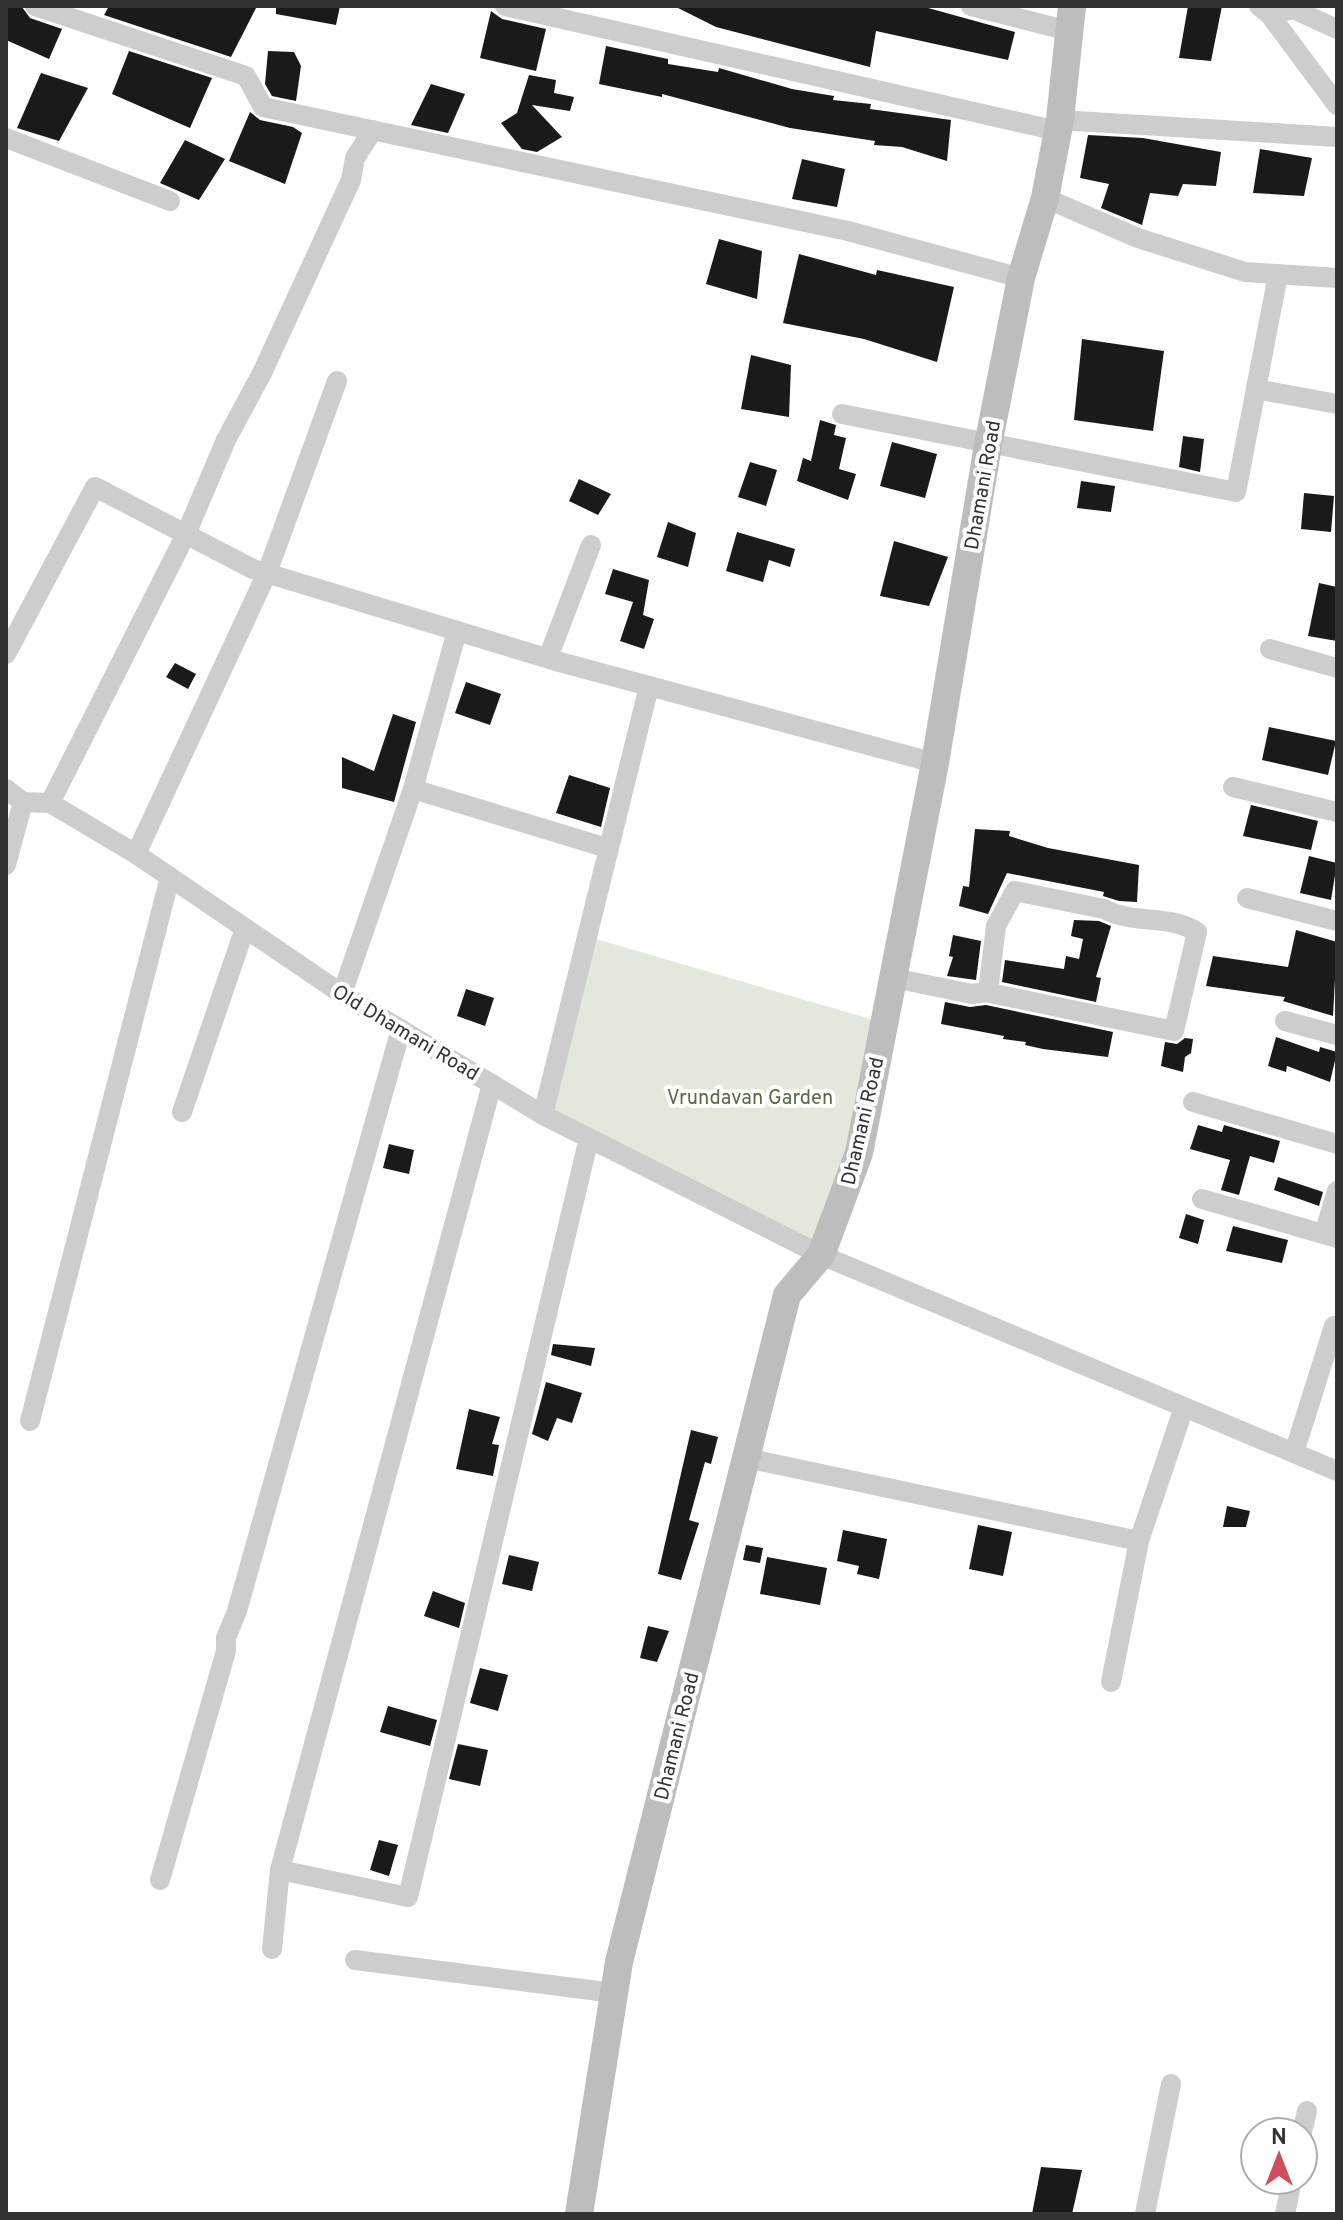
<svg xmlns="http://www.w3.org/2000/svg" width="1343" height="2220" font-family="Overpass,sans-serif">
<rect width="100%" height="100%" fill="#fff"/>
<!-- green -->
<path fill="#e3e8dd" d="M586 936 884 1023 821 1255 543 1115Z"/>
<!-- building -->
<g fill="#1a1a1a">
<path d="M6 6 22 7 30 18 62 29 49 59 6 40Z"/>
<path d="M109 6H257L231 57 104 15Z"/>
<path d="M276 6H340L336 25 276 14Z"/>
<path d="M674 6H921L1015 32 1008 60 876 31 870 67 716 27Z"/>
<path d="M1188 6H1222L1211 61 1179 58Z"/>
<path d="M491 11 502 19 546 29 536 71 480 58Z"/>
<path d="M606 46 668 59V64L718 72 719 68 792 89 834 96 833 100 871 104 870 109 951 120 947 161 902 147 874 145 875 141 790 128 662 94V97L599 84Z"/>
<path d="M129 51 212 78 190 128 112 94Z"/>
<path d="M268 51 294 52 301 66 296 101 272 96 265 84Z"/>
<path d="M41 73 88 88 59 141 17 128Z"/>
<path d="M529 75 556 80 554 93 574 97 570 111 532 105 562 137 537 152 522 149 501 123 517 113Z"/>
<path d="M431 84 465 94 448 133 411 125Z"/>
<path d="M250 112 260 120 293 127 302 133 285 184 229 161Z"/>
<path d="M1088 135 1143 138 1221 152 1216 186 1183 184 1178 196 1150 193 1142 225 1101 208 1109 184 1080 178Z"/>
<path d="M185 140 225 159 199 200 160 183Z"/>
<path d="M1260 149 1312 158 1304 196 1253 193Z"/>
<path d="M802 159 845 169 837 207 792 199Z"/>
<path d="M719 239 762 251 757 299 706 284Z"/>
<path d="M799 254 876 275 877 270 954 287 937 362 864 339 783 323Z"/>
<path d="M1082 339 1164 351 1153 431 1074 420Z"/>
<path d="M751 355 791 365 789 417 741 409Z"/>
<path d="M820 420 836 425 834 435 846 438 839 469 856 474 848 500 797 481 803 458 811 461Z"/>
<path d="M1183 436 1204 439 1200 472 1179 467Z"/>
<path d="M892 442 937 454 925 498 880 486Z"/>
<path d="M750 462 777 470 766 506 738 497Z"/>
<path d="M579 479 611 494 598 515 569 501Z"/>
<path d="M1081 481 1115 486 1111 512 1077 508Z"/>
<path d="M1304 493 1334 496 1331 532 1301 529Z"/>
<path d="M668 522 696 533 688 567 657 557Z"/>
<path d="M737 532 795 549 790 567 769 560 763 582 726 571Z"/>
<path d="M894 541 948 557 929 606 880 596Z"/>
<path d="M613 569 649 580 643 615 654 619 644 649 620 641 633 602 605 594Z"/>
<path d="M1319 583 1337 587V641L1308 636Z"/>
<path d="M175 663 196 674 188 689 166 677Z"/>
<path d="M466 682 501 694 490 725 455 713Z"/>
<path d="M393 714 416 722 394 802 342 788V757L374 771Z"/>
<path d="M1269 727 1336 741 1328 775 1262 760Z"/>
<path d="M569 775 610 788 601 827 556 813Z"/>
<path d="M1251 805 1318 821 1311 850 1243 836Z"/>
<path d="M975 829 1010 831 1009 836 1048 848 1139 865 1137 902 1119 901 1103 896 1104 892 1007 873 988 914 959 906 963 886 969 887Z"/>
<path d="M1309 856 1337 863 1331 900 1300 893Z"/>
<path d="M1074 920 1099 921 1111 926 1096 977 1101 978 1096 1002 1002 982 1005 960 1064 969 1066 956 1079 959 1083 939 1071 936Z"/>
<path d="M1296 930 1337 942 1333 1016 1283 1001 1285 997 1206 986 1213 956 1288 967Z"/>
<path d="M953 935 981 941 976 980 947 976 953 957 949 956Z"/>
<path d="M466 989 494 998 485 1026 457 1016Z"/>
<path d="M945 1002 970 1007 986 1005 1113 1032 1108 1057 1043 1049 1025 1045 1026 1042 1003 1039 1004 1036 941 1024Z"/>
<path d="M1276 1037 1319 1052 1320 1047 1337 1052 1330 1082 1287 1066 1286 1072 1268 1066Z"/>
<path d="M1185 1038 1193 1039 1191 1053 1185 1057 1183 1072 1161 1066 1165 1042 1177 1044Z"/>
<path d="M1198 1125 1222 1132 1224 1125 1280 1141 1274 1163 1250 1156 1239 1195 1221 1190 1230 1160 1190 1149Z"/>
<path d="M389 1144 414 1150 409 1174 383 1168Z"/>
<path d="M1278 1177 1323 1192 1319 1206 1274 1190Z"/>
<path d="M1186 1214 1204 1220 1198 1244 1179 1238Z"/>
<path d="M1233 1226 1288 1240 1282 1263 1226 1251Z"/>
<path d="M553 1344 595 1348 591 1366 551 1355Z"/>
<path d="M546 1382 582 1393 572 1423 557 1418 548 1441 532 1434Z"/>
<path d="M469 1409 500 1417 492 1444 499 1445 493 1476 456 1469Z"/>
<path d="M691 1430 718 1437 711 1464 705 1462 689 1520 699 1523 681 1580 658 1574Z"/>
<path d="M1227 1506 1250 1511 1246 1527H1223Z"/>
<path d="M978 1525 1012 1532 1003 1576 969 1569Z"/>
<path d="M843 1530 887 1539 879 1579 857 1574 859 1566 837 1561Z"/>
<path d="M746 1545 763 1548 760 1563 743 1560Z"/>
<path d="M509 1555 539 1562 532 1591 502 1584Z"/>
<path d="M767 1557 827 1568 820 1605 760 1594Z"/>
<path d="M433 1591 465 1603 459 1628 424 1616Z"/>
<path d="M648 1626 669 1631 657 1662 640 1658Z"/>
<path d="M480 1668 508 1675 498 1711 470 1703Z"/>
<path d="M388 1706 437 1720 430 1746 380 1732Z"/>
<path d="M458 1744 488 1750 480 1786 449 1779Z"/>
<path d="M379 1840 398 1845 389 1876 370 1870Z"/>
<path d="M1041 2167 1082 2170 1072 2214H1032Z"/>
</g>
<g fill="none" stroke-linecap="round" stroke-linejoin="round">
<!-- minor -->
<g stroke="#cdcdcd" stroke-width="20">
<path d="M35 6 246 76 263 107 848 231 1021 278"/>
<path d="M505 6 1058 131"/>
<path d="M971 6 1069 31"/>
<path d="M1259 6 1270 15 1337 105"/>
<path d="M1270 15 1293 9 1337 29"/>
<path d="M1060 120 1337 137"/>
<path d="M6 138 170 201"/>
<path d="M1045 198 1138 238 1245 272 1337 278"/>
<path d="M1256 389 1337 404"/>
<path d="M842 414 1236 492 1278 275"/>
<path d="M457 631 413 789 607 848"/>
<path d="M1270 649 1337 668"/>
<path d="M6 654 95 487 253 569 556 661 935 763"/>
<path d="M548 658 591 545"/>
<path d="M1233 787 1337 812"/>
<path d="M6 789 23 802 50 803 136 854 342 994 543 1115 821 1255 1337 1471"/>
<path d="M50 803 186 534 226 440 262 373 351 180 355 158 373 130"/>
<path d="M136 854 267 573 337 381"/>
<path d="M6 865 23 802"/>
<path d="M1247 898 1337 921"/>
<path d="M893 978 972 994 988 992 996 926 1015 891 1104 909C1133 925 1170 914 1197 932L1174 1031 990 993"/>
<path d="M342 994 413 789"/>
<path d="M1285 1021 1337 1035"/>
<path d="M492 1084 280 1870 408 1897 589 1138"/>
<path d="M1193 1102 1337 1144"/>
<path d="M182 1112 245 928"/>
<path d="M543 1115 649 686"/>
<path d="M1202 1199 1337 1238"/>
<path d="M1324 1234 1337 1191"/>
<path d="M30 1421 170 877"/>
<path d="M1294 1453 1334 1326"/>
<path d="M746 1458 1139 1541 1184 1407"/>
<path d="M1111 1682 1139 1541"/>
<path d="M160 1880 226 1651V1638L237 1611 401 1029"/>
<path d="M272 1949 280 1870"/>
<path d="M355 1960 614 1993"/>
<path d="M1302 2132 1307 2111"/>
<path d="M1145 2214 1171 2084"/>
<path d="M1285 2214 1292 2180"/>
</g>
<!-- secondary -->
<path stroke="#bdbdbd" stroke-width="28" d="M579 2214 619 1962 787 1295 821 1255 859 1153 935 763 988 445 1021 278 1045 198 1060 120 1072 6"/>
</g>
<g text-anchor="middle" stroke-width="8" stroke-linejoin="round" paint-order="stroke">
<!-- street labels -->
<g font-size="20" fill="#333" stroke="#fff">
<text transform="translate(982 485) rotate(-80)" y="7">Dhamani Road</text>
<text transform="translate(406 1032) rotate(31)" y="7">Old Dhamani Road</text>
<text transform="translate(862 1121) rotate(-77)" y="7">Dhamani Road</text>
<text transform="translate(676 1736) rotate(-76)" y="7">Dhamani Road</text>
</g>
<!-- park labels -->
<g font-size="20" fill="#576a45" stroke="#fff">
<text x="750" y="1104">Vrundavan Garden</text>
</g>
</g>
<!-- border -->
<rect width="1343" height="2220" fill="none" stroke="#333333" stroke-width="16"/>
<!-- north arrow -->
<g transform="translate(1279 2156)"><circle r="38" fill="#ffffff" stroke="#adadad" stroke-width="2"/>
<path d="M0-6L14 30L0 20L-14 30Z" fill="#d14d5a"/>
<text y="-12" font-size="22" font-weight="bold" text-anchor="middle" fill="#333333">N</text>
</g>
</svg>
